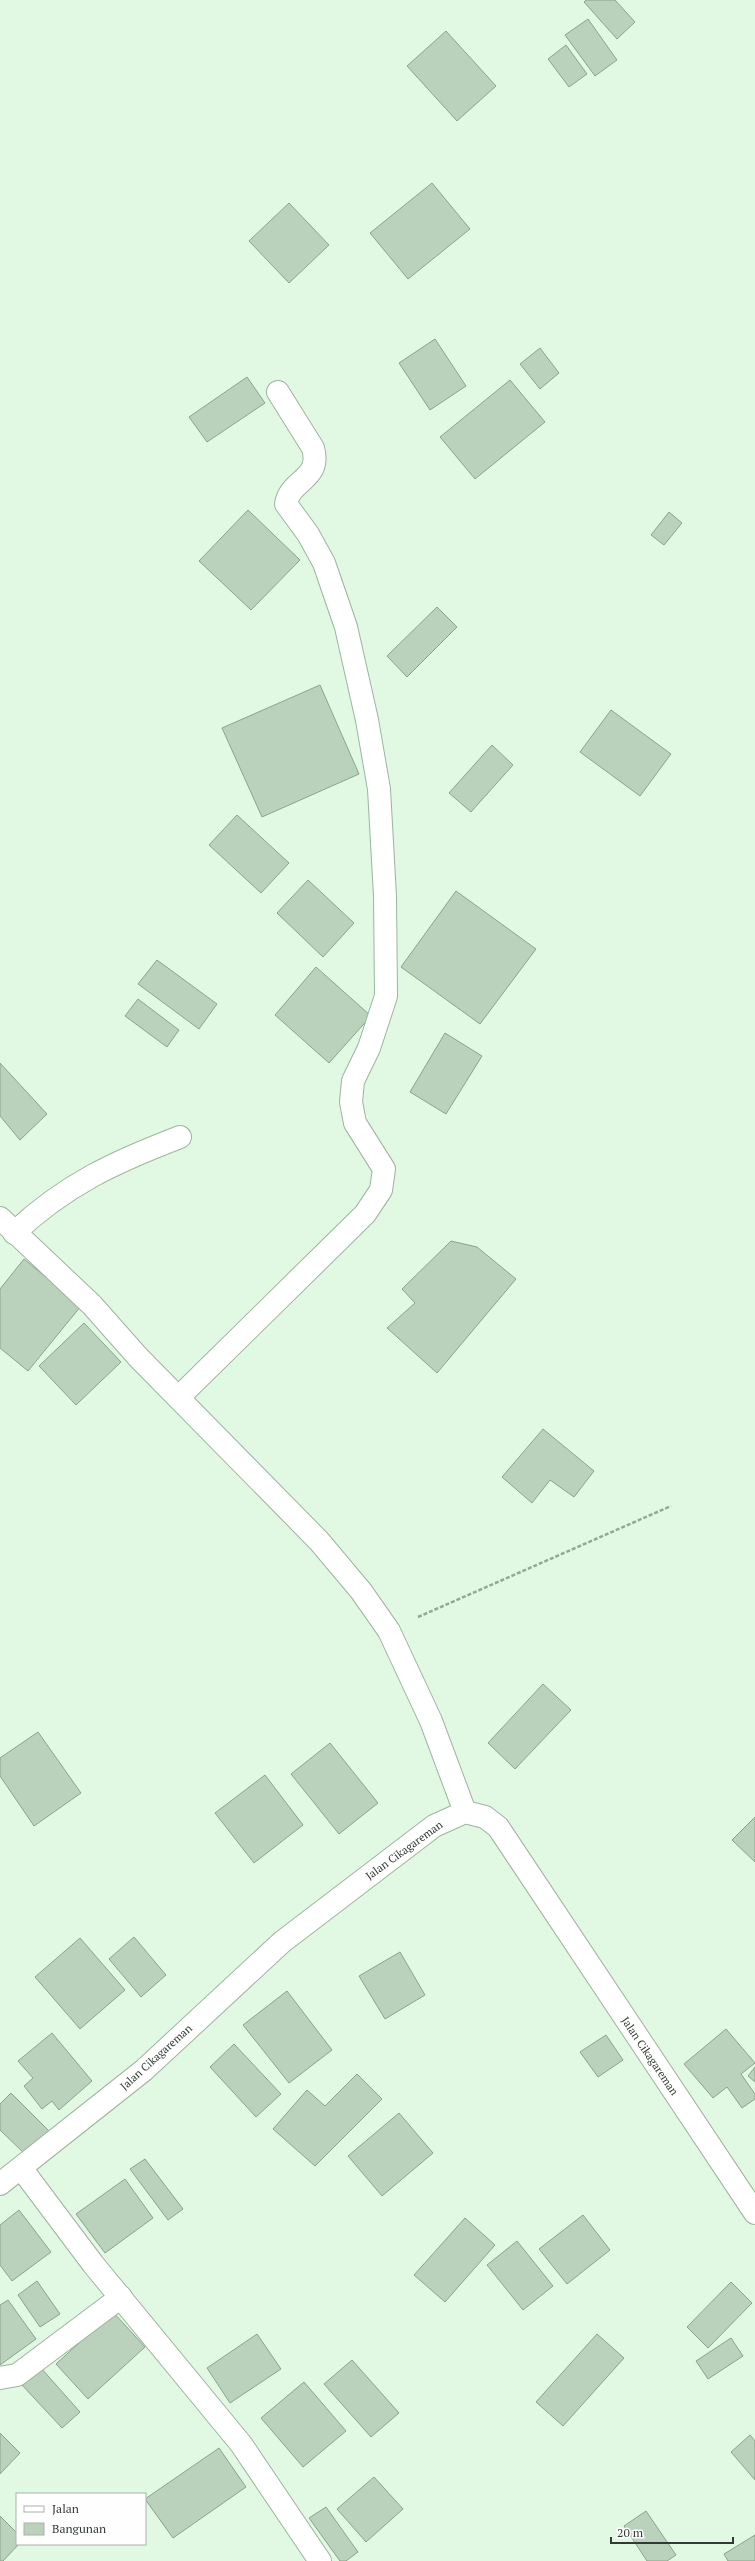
<svg xmlns="http://www.w3.org/2000/svg" width="755" height="2561" font-family="'PT Serif',serif">
<rect width="100%" height="100%" fill="#e1f9e3"/>
<!-- building -->
<g fill="#bad1bc" stroke="#8ca28e">
<path d="M586 0H615L635 22 617 39 584 2Z"/>
<path d="M588 19 617 60 595 76 565 35Z"/>
<path d="M446 31 496 86 457 121 407 66Z"/>
<path d="M566 45 587 74 569 87 548 59Z"/>
<path d="M432 183 470 229 408 279 370 233Z"/>
<path d="M289 203 329 245 289 283 249 241Z"/>
<path d="M435 339 466 386 430 410 399 363Z"/>
<path d="M540 348 559 373 540 389 520 364Z"/>
<path d="M247 377 265 403 207 442 189 417Z"/>
<path d="M510 380 545 422 475 479 440 437Z"/>
<path d="M248 510 300 560 251 610 199 561Z"/>
<path d="M669 512 682 523 664 545 651 535Z"/>
<path d="M437 607 457 627 407 677 387 656Z"/>
<path d="M320 685 359 774 262 817 222 728Z"/>
<path d="M611 710 671 754 640 796 580 752Z"/>
<path d="M492 745 513 765 471 812 449 793Z"/>
<path d="M237 815 289 863 261 893 209 845Z"/>
<path d="M308 880 354 923 323 957 277 913Z"/>
<path d="M456 891 536 949 480 1024 401 967Z"/>
<path d="M157 960 217 1004 199 1029 138 984Z"/>
<path d="M316 967 371 1016 329 1063 275 1015Z"/>
<path d="M138 999 179 1030 167 1047 125 1016Z"/>
<path d="M445 1033 482 1056 446 1114 410 1092Z"/>
<path d="M0 1063 47 1114 20 1140 0 1116Z"/>
<path d="M451 1241 477 1247 516 1279 437 1373 387 1328 415 1303 402 1289Z"/>
<path d="M24 1259 81 1306 28 1371 0 1348V1289Z"/>
<path d="M84 1323 121 1362 76 1405 39 1366Z"/>
<path d="M543 1429 594 1471 574 1497 550 1480 532 1503 502 1477Z"/>
<path d="M543 1684 571 1710 515 1769 488 1743Z"/>
<path d="M38 1732 81 1793 34 1826 0 1776V1758Z"/>
<path d="M330 1743 378 1803 339 1834 291 1774Z"/>
<path d="M265 1775 303 1825 254 1863 215 1813Z"/>
<path d="M755 1817V1862L732 1840Z"/>
<path d="M134 1937 166 1975 141 1997 109 1959Z"/>
<path d="M80 1938 125 1990 80 2029 35 1977Z"/>
<path d="M400 1952 425 1995 385 2019 359 1976Z"/>
<path d="M287 1991 332 2050 289 2083 243 2025Z"/>
<path d="M726 2029 755 2063 741 2074 755 2094V2099L742 2108 727 2087 713 2098 684 2064Z"/>
<path d="M52 2033 92 2081 59 2110 52 2101 42 2109 24 2086 33 2078 18 2061Z"/>
<path d="M606 2035 623 2060 598 2077 580 2052Z"/>
<path d="M234 2044 281 2094 256 2117 210 2067Z"/>
<path d="M755 2067V2082L748 2076Z"/>
<path d="M357 2074 382 2099 315 2166 273 2129 307 2090 325 2106Z"/>
<path d="M11 2093 50 2132 27 2156 0 2130V2104Z"/>
<path d="M399 2113 433 2153 382 2196 348 2156Z"/>
<path d="M145 2159 183 2209 168 2220 130 2169Z"/>
<path d="M125 2179 153 2218 105 2253 76 2214Z"/>
<path d="M19 2210 51 2252 12 2281 0 2265V2225Z"/>
<path d="M583 2215 610 2250 567 2284 539 2249Z"/>
<path d="M465 2218 495 2245 445 2302 414 2275Z"/>
<path d="M517 2241 553 2286 523 2310 487 2265Z"/>
<path d="M37 2281 60 2314 40 2327 18 2295Z"/>
<path d="M731 2282 752 2303 708 2348 687 2327Z"/>
<path d="M8 2300 36 2339 0 2365V2305Z"/>
<path d="M113 2312 145 2347 88 2399 56 2364Z"/>
<path d="M257 2334 281 2369 230 2403 207 2368Z"/>
<path d="M597 2334 624 2358 563 2426 536 2402Z"/>
<path d="M731 2338 743 2356 708 2379 696 2361Z"/>
<path d="M352 2360 399 2413 371 2437 324 2384Z"/>
<path d="M41 2368 80 2412 62 2428 22 2385Z"/>
<path d="M304 2382 346 2431 303 2467 261 2418Z"/>
<path d="M0 2433 20 2453 0 2474Z"/>
<path d="M750 2435 755 2441V2480L731 2452Z"/>
<path d="M219 2448 246 2487 173 2538 145 2499Z"/>
<path d="M374 2477 403 2509 366 2542 337 2509Z"/>
<path d="M326 2507 358 2552 346 2561H340L309 2518Z"/>
<path d="M646 2511 676 2555 667 2561H647L624 2526Z"/>
<path d="M0 2516 17 2533V2544H19L3 2561H0Z"/>
<path d="M755 2535V2561H728L724 2554Z"/>
</g>
<g fill="none" stroke-linecap="round" stroke-linejoin="round">
<defs>
<g id="street">
<path d="M0 1218 92 1305 138 1357 319 1541 361 1591 389 1631 431 1721 465 1812"/>
<path d="M14 1233C66 1184 115 1162 180 1137"/>
<path d="M179 1397 365 1214 381 1190 384 1169 355 1123 351 1102 353 1081 369 1048 386 996 385 896 379 789 367 720 346 627 324 563 308 534 286 504C290 479 322 480 313 448L278 392"/>
<path d="M21 2168 93 2264 241 2444 320 2561"/>
<path d="M0 2378 17 2375 121 2297"/>
</g>
<path id="secondary" d="M0 2184 144 2070 282 1942 434 1826 465 1812 485 1817 498 1827 755 2213"/>
</defs>
<!-- street casing -->
<use href="#street" stroke="#9db4a0" stroke-width="24"/>
<!-- secondary casing -->
<use href="#secondary" stroke="#9db4a0" stroke-width="24"/>
<!-- path -->
<path stroke="#95a696" stroke-width="2.5" stroke-dasharray="4 2" stroke-linecap="butt" d="M418 1617 671 1506"/>
<!-- street -->
<use href="#street" stroke="#fff" stroke-width="22"/>
<!-- secondary -->
<use href="#secondary" stroke="#fff" stroke-width="22"/>
</g>
<g text-anchor="middle" stroke-width="4" stroke-linejoin="round" paint-order="stroke">
<!-- street labels -->
<g font-size="11" fill="#323b33" stroke="#fefefe">
<text transform="translate(404 1850) rotate(-36)" y="4">Jalan Cikagareman</text>
<text transform="translate(650 2056) rotate(56)" y="4">Jalan Cikagareman</text>
<text transform="translate(156 2057) rotate(-42)" y="4">Jalan Cikagareman</text>
</g>
</g>
<!-- legend -->
<rect x="16" y="2493" width="130" height="52" fill="#fefefe" stroke="#acb0ad"/>
<rect x="24" y="2506" width="20" height="6" fill="#ffffff" stroke="#acb0ad"/>
<text x="52" y="2513" font-size="12" fill="#323b33">Jalan</text>
<rect x="24" y="2523" width="20" height="12" fill="#bad1bc" stroke="#acb0ad"/>
<text x="52" y="2533" font-size="12" fill="#323b33">Bangunan</text>
<!-- scale -->
<path d="M611 2537v6h122v-6" fill="none" stroke="#323b33" stroke-width="2"/>
<text x="617" y="2537" font-size="12" fill="#323b33" stroke="#fefefe" stroke-width="3" paint-order="stroke">20 m</text>
</svg>
